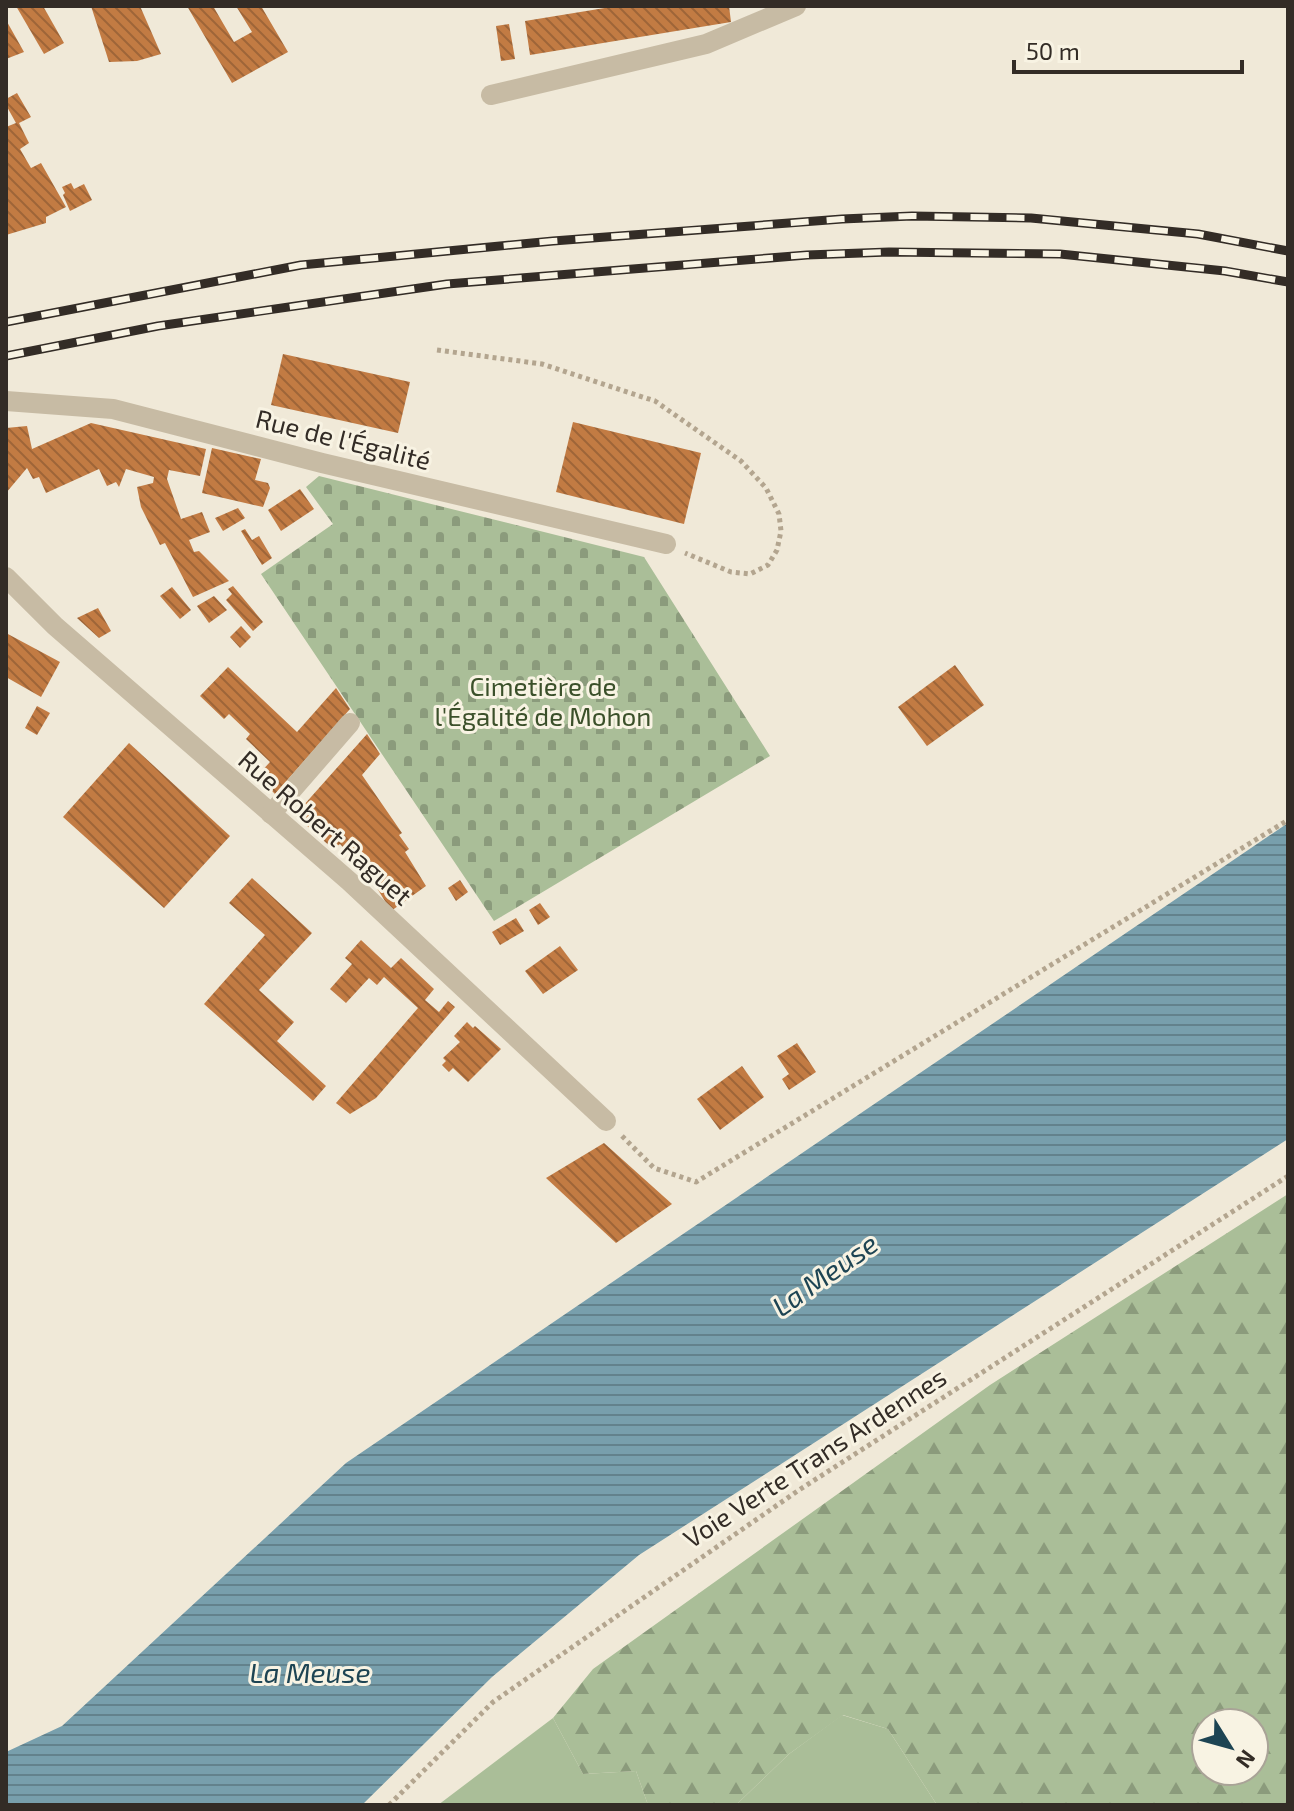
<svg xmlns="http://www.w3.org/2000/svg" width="1294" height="1811" font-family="'Exo 2',sans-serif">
<defs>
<pattern id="forest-firs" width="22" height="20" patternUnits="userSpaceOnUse" patternTransform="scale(2)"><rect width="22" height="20" fill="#aabe98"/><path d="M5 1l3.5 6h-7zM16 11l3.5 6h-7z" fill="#8b9b7c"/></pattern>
<pattern id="cemetery-stones" width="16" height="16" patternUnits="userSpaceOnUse" patternTransform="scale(2)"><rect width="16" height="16" fill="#aabe98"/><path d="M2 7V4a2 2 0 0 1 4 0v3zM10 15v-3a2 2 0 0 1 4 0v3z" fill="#8b9b7c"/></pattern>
<pattern id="water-rules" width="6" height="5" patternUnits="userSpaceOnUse" patternTransform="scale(2)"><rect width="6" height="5" fill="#789fac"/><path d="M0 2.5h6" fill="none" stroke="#63828c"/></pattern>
<pattern id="building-back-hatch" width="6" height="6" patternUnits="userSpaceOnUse" patternTransform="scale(2)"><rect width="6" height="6" fill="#c27b43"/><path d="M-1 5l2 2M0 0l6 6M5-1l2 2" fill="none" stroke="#9e6538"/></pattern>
</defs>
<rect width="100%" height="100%" fill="#f0e9d8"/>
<!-- green -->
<g fill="#aabe98">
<path d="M842 1715 888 1729 937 1805H736L789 1754Z"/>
<path d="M553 1718 583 1774 636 1771 648 1805H438Z"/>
</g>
<!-- forest -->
<path fill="url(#forest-firs)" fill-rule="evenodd" d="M1288 1194V1805H937L888 1729 843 1715 789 1754 736 1805H648L636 1771 583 1774 553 1718 593 1669 990 1385ZM1206 1723H1254V1771H1206Z"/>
<!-- cemetery -->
<path fill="url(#cemetery-stones)" d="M319 476 644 557 770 756 494 921 261 574 333 524 306 487Z"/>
<!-- water -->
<path fill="url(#water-rules)" d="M1288 823V1139L639 1555 492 1677 362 1805H6V1752L62 1726 346 1463Z"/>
<!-- building -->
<g fill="url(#building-back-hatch)">
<path d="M16 6H43L64 43 44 54Z"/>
<path d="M91 6H140L161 54 137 61 109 62Z"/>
<path d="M187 6H213L234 42 252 32 236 6H261L288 52 232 83Z"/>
<path d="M617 6H729L731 22 530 55 525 21Z"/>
<path d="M6 20 24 52 6 59Z"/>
<path d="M509 24 515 59 501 61 496 26Z"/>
<path d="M17 93 31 117 19 123 29 143 20 149 31 168 41 163 66 207 46 217V223L6 235V127L16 123 6 105V99Z"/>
<path d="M71 183 74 189 84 184 92 200 70 211 63 195 65 193 62 187Z"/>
<path d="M283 354 410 382 398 433 271 405Z"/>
<path d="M573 422 701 453 684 524 556 492Z"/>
<path d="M91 423 206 449 200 476 169 470 167 479 181 519 202 512 210 532 189 540 194 552 199 551 229 581 193 597 165 543 160 545 141 507 137 487 153 483 154 477 126 469 119 487 116 482 107 486 99 469 46 493 39 477 33 479 27 468 6 493V428L27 426 32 449Z"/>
<path d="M212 448 261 459 255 480 268 483 270 488 263 507 202 493Z"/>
<path d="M300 489 314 509 281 531 268 510Z"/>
<path d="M238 508 245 518 223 531 215 518Z"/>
<path d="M245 529 252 540 259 536 272 558 262 565 241 531Z"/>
<path d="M233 586 263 622 253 631 226 600 232 594 228 589Z"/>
<path d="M172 587 191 610 180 619 160 596Z"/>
<path d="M214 596 227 610 209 623 197 606Z"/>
<path d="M98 608 111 631 99 638 77 618Z"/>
<path d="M241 626 251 637 240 648 230 637Z"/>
<path d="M6 633 60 662 41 697 6 677Z"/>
<path d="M955 665 984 705 927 746 898 707Z"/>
<path d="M228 667 297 732 336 688 350 709 275 794 257 776 270 762 246 739 250 734 229 714 224 719 200 696Z"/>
<path d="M37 706 50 713 37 735 25 728Z"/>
<path d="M367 734 380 754 362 775 402 833 399 835 409 849 405 852 426 886 391 911 369 875 340 844 333 849 295 815Z"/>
<path d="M129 743 230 836 164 908 63 817Z"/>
<path d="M252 878 312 933 259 990 294 1022 277 1041 326 1086 313 1101 204 1004 265 935 229 903Z"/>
<path d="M460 880 468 892 456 901 448 888Z"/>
<path d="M540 903 550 917 538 925 529 910Z"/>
<path d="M516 918 524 931 500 945 492 932Z"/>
<path d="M361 940 391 968 401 958 434 989 425 1000 439 1012 448 1001 455 1007 376 1098 350 1114 336 1103 418 1008 384 977 377 985 369 978 346 1003 330 989 352 964 345 958Z"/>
<path d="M560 946 578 970 543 994 525 971Z"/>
<path d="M467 1022 473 1028 475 1026 501 1049 468 1082 453 1068 449 1072 442 1065 446 1061 443 1058 460 1042 454 1036Z"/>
<path d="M797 1043 816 1072 789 1090 782 1079 789 1074 777 1056Z"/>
<path d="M742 1066 764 1097 720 1130 697 1099Z"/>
<path d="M604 1143 672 1204 616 1243 546 1178Z"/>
</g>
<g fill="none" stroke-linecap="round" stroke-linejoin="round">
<!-- path -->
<g stroke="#b3a58f" stroke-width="5" stroke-dasharray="4 4" stroke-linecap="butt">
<path d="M437 350 542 364 655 401 741 461 766 488 779 514 781 531 777 550 768 565 750 574 731 572 685 553"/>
<path d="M622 1136 654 1168 696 1182 1288 820"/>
<path d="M389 1805 493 1702 799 1490 1288 1176"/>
</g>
<!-- minor -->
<g stroke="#c7bba4" stroke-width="20">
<path d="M491 95 706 44 796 6"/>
<path d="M6 401 113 409 322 463 666 544"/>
<path d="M6 577 55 626 349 881 606 1121"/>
<path d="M271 814 350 723"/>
</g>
<defs>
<g id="rail">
<path d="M6 322 301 265 553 241 842 219 912 216 1031 218 1198 234 1288 251"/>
<path d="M6 356 158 326 447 284 807 255 889 252 1060 254 1225 271 1288 282"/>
</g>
</defs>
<!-- rail casing -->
<use href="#rail" stroke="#332c26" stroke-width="9"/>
<!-- rail -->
<use href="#rail" stroke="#f8f3e3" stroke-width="6" stroke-dasharray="18" stroke-linecap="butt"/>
</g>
<g text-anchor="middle" stroke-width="6" stroke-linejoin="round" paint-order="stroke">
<!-- street labels -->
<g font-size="26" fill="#332c26" stroke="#f8f3e3">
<text transform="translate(343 440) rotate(14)" y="9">Rue de l'Égalité</text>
<text transform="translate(325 828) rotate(41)" y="9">Rue Robert Raguet</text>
<text transform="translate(815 1458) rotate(-33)" y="9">Voie Verte Trans Ardennes</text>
</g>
<!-- park labels -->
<g font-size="26" fill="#3b502a" stroke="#f8f3e3">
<text x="543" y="696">Cimetière de<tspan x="543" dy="30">l'Égalité de Mohon</tspan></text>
</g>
<!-- water labels -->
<g font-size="28" font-style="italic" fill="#1d4453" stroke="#f8f3e3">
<text transform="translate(825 1275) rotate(-35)" y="10">La Meuse</text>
<text x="310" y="1683">La Meuse</text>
</g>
</g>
<!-- border -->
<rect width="1294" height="1811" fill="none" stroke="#332c26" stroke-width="16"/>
<!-- north arrow -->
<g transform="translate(1230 1747) rotate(127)"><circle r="38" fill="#f8f3e3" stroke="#a9a397" stroke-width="2"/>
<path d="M0-6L14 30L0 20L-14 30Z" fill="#1d4453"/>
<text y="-12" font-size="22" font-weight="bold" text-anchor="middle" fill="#332c26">N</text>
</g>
<!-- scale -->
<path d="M1014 60v12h228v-12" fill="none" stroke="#332c26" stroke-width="4"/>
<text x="1026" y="60" font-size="24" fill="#332c26" stroke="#f8f3e3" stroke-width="6" paint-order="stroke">50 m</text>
</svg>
